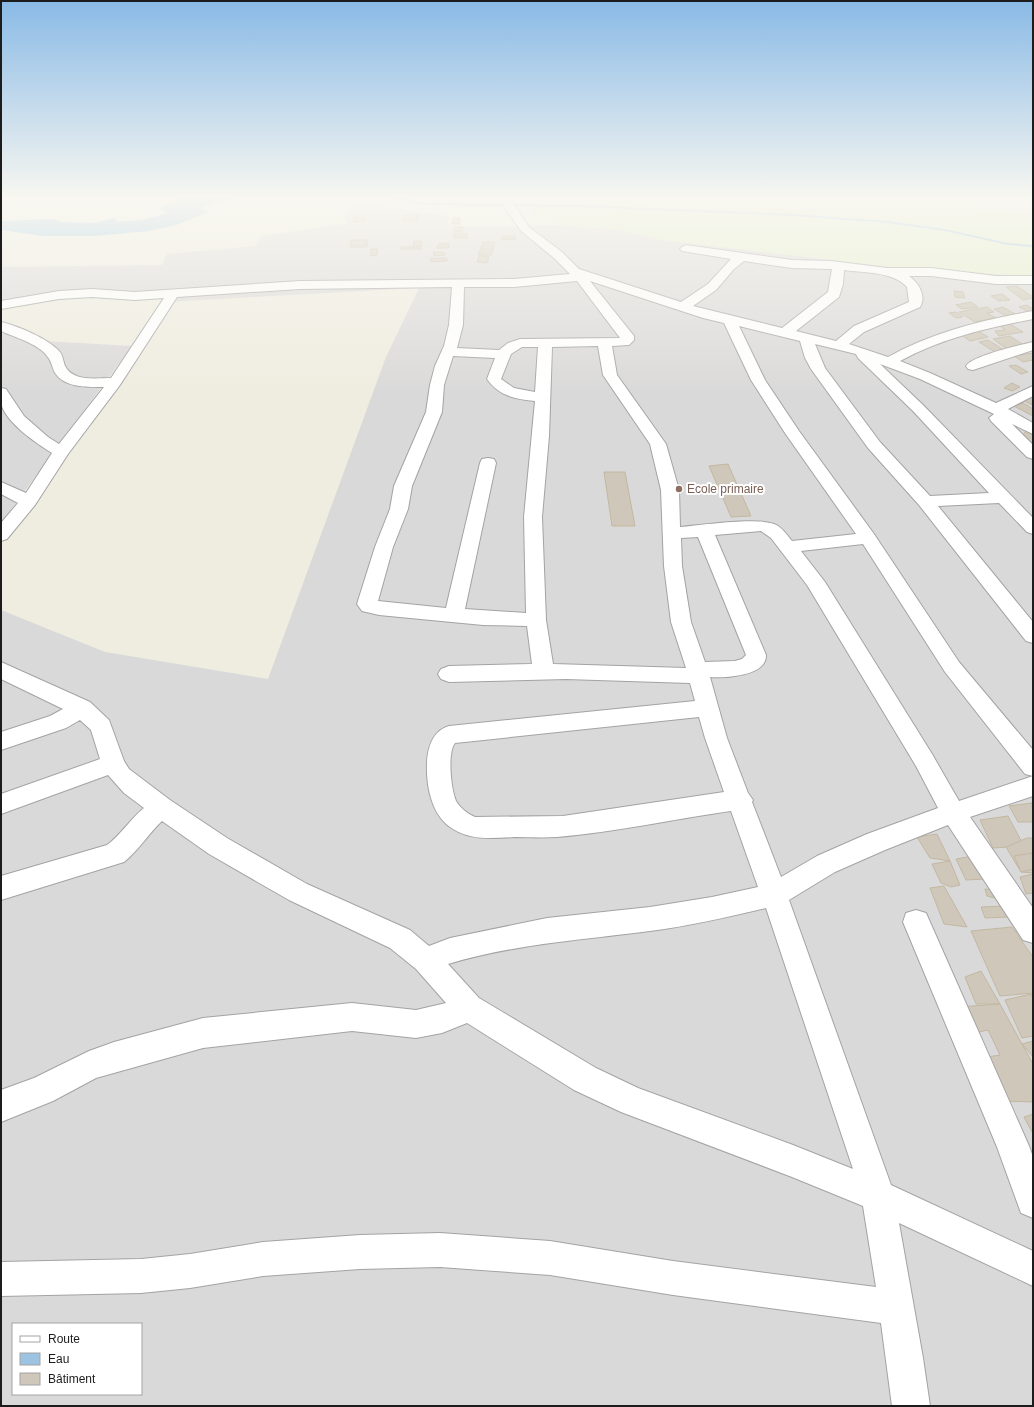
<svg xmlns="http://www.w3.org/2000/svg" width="1034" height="1407" font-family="Arial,sans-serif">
<rect width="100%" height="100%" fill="#efede0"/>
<!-- residential -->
<g fill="#dad9d9" fill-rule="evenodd">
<path d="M361 204 449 216V225L475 227 565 225 620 230 662 240 927 271 1033 276V1406H1V610L105 652 268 679 386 357 419 288 165 302 150 294 91 292 1 305V267L162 265 167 254 255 246 262 236 345 224 346 221 342 217ZM13 1324H141V1394H13Z"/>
<path d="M1 334H23L44 341 132 346 1 523Z"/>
</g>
<!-- farmland -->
<path fill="#e5f0c9" d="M580 198H967L974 209 1033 213V276L927 271 662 240 620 230 565 225 533 219 534 206H578Z"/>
<!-- water -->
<path fill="#9cc3e2" d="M180 198H244L218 202 202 208 209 212 176 225 149 231 95 236H44L1 230V221L53 219 61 222 94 223 114 218 118 222 142 220 168 213 158 208Z"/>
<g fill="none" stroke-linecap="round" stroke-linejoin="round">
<!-- stream -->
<path fill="#9cc3e2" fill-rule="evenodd" d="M387 198H399L427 203 578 205 793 214 887 221 945 229 1008 243 1033 245V247L1008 245 945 231 887 223 793 216 578 207 427 205Z"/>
</g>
<!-- building -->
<g fill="#cfc7b9" stroke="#c2b7a1">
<path d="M404 215H419L418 221H402Z"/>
<path d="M354 217H365V221L353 222Z"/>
<path d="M453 218H460V224H452Z"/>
<path d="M455 227H463L462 232H454Z"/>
<rect x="454" y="234" width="13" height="4"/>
<path d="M501 236H515L516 239 502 240Z"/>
<path d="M351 240H368L367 247H350Z"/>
<path d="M414 241H422V246H413Z"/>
<path d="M483 242H495L491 255H478Z"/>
<path d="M448 243 449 248H437L438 244Z"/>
<rect x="401" y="247" width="20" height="2"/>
<path d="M371 249H378L377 255 370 256Z"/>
<path d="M433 252H444L445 255 434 256Z"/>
<path d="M479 256 489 257 487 263 477 262Z"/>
<path d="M430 258H447V261L431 262Z"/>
<path d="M1017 286 1033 297V298L1023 300 1006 287Z"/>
<path d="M954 291 963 292 965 298 955 297Z"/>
<path d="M1002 294 1010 300 999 301 991 296Z"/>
<path d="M971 302 978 307 962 309 956 305Z"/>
<path d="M1027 305 1033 309V311L1029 312 1019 307Z"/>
<path d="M987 307 994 312 987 313 996 318 975 322 959 312Z"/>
<path d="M1003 307 1015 314 1006 316 994 309Z"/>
<path d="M956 312 963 317 956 318 949 313Z"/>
<path d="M1010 324 1023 332 999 336 995 331 1005 330 1000 326Z"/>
<path d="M978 331 988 337 970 341 960 334Z"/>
<path d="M1010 336 1025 346 1007 349 993 339Z"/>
<path d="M988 340 1004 350 995 352 979 342Z"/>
<path d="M1033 353V360L1023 362 1014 356Z"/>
<path d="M1016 365 1028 372 1021 374 1009 366Z"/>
<path d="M1012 383 1020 387 1012 391 1004 388Z"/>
<path d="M1033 395 1032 405 1021 399Z"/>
<path d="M1023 403 1033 409V416L1014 406Z"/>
<path d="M1027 430 1033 434V444L1021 437Z"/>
<path d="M728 464 751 516 731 517 709 466Z"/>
<path d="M604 472H625L635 526H612Z"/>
<path d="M1032 803 1033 822H1018L1009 806Z"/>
<path d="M1008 816 1024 846 993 848 980 820Z"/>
<path d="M937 834 950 861 930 858 917 837Z"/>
<path d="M1027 838H1033V873L1021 872 1006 847Z"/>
<path d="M1032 853 1033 869 1021 872 1014 856Z"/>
<path d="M973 856 985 879 966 880 956 859Z"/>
<path d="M950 861 960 885 951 887 941 883 932 864Z"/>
<path d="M1033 874V893L1026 894 1020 877Z"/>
<path d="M944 886 967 927 944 924 930 888Z"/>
<path d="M985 889 996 890 1002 900 987 896Z"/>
<path d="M1005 906 1009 917 985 918 981 907Z"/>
<path d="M1012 927 1033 957V993L1000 996 971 931Z"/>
<path d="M981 971 1000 1004H976L965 977Z"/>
<path d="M1031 994 1033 998V1036L1022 1038 1005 1000Z"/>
<path d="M1000 1004 1033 1064V1102L1003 1101 974 1059 1000 1055 988 1030 970 1034 958 1007Z"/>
<path d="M1033 1041V1057L1022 1044Z"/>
<path d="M1033 1114V1134L1024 1117Z"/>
</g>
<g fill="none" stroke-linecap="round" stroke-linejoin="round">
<defs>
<g id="minor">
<path d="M498 198H509L529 227 562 252 579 269 681 302 708 284 731 259 682 251 680 249 682 247 686 245 792 260 831 261 887 268H931L996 276H1033V284H996L931 276H909C918 282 927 296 920 307L864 332 849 344 888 357C933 332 983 320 1033 311V319C987 328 942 338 900 361L930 373 996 403 1033 386V396L1008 409 1033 423V434L1012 424 1033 445V459L1027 457 991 421 989 418 994 414 920 379 880 364 923 405 1033 518V534L1027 532 999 503 938 506 1033 622V643L1026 641 919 505 868 448 811 369 805 358 800 341 739 326 765 380 799 431 874 534 959 662 1033 750V776L1025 774 945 672 863 544 801 551 825 582 932 754 959 801 1033 776V796L970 817 1033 908V943L1023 940 948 825 885 850 835 872 789 900 891 1185 1033 1251V1286L899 1223 923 1358 930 1406H892L881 1323 673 1295 550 1275 440 1267 360 1269 263 1276 190 1288 141 1293 1 1296V1262L141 1259 190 1254 263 1242 360 1235 440 1233 550 1241 673 1261 876 1287 863 1206 792 1177 621 1112 574 1090 467 1023 442 1033 416 1038 352 1031 203 1048 96 1078 53 1101 1 1122V1090L34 1078 89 1051 114 1042 203 1018 352 1003 416 1010 446 1003 416 969 390 948 289 900 209 854 162 821C148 834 139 850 124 862L1 900V876L107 845C121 835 130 819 144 808L124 793 108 775 1 814V794L100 759 91 730 80 720 66 728 1 750V732L50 716 63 709 1 679V662L90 702 109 720 124 761 129 769 170 800 227 838 307 884 410 930 429 946 450 938 547 918 650 907 712 897 758 887 731 811C673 819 616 832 557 837 543 838 529 837 515 837 494 838 472 841 453 829 431 816 426 785 427 762 428 746 433 731 449 726L695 701 690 683 566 679 449 682 441 679 438 674 441 669 449 666 532 664 527 626 483 625 379 615 362 611 357 604 375 547 390 509 394 486 426 412 430 385 435 366 444 346 449 325 452 287 300 289 177 297 120 385 68 454 35 505 7 539 1 541V523L18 503 1 494V482L26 493 52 453C36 443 5 422 1 403 0 399 1 392 1 388L6 389 24 416 48 437 59 444 104 387C87 387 65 388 55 373 52 367 51 360 47 356 39 344 14 337 1 331V322C18 326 47 338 59 351 63 355 63 361 65 366 73 382 96 378 111 378L164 298 135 300 92 297 59 299 1 309V301L59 291 92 289 135 292 300 281 514 279 570 274 554 258 521 231ZM744 261 792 268 832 269 828 292 782 328 693 306 716 290 734 269ZM844 270C863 273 893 271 907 287L909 302 854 326 836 341 796 331 839 297 843 284ZM577 281 620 338 520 339 508 343 499 350 457 348 463 325 464 287H514ZM590 281 703 318 724 323 751 380 785 433 856 534 792 541C787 535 782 527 774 524 755 517 703 525 680 527L679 490 666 444 617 375 612 346 629 345 634 340V336ZM815 344 856 354 858 358 913 411 989 493 930 496 880 442 825 368ZM598 346 603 375 650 444 661 490 664 566 671 622 686 668 553 664 546 620 542 517 549 436 552 347ZM522 347H538L535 392 514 388 501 379 511 354ZM453 356 495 358 487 379C499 396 515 399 535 401L524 517 526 613 465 609 496 463 494 459 488 458 482 459 480 463 446 608 378 601 393 547 408 509 412 486 442 412 444 385ZM761 531 771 538 807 585 916 766 938 808 867 834 817 856 781 877 752 802 753 800 748 793 727 738 710 677C725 678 767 676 766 655L715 535ZM698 537 746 655 742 659 735 661 705 662 691 622 682 566 681 538ZM699 717 705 738 724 792 563 816 475 817C468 814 460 808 456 801 451 789 447 753 455 743ZM766 908 853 1169 793 1145 638 1088 596 1068 479 998 448 964C514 944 582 940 650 931 689 926 728 917 766 908Z"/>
<path d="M1033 342V350L973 370 968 369 966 366C972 356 1020 345 1033 342Z"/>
<path d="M916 910 926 913 1029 1146 1033 1157V1218L1021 1213 997 1147 903 922 906 913Z"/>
</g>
</defs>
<!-- minor casing -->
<use href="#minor" stroke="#a3a3a3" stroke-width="2"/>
<!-- minor -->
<use href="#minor" fill="#fff" fill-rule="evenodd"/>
</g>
<!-- sky -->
<linearGradient id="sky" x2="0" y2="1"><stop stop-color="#89bae6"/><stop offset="0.5" stop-color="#f8f7f1"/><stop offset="1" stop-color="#f8f7f1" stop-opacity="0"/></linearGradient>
<rect width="1034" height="395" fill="url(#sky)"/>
<!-- markers -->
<circle fill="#8d6e63" stroke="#fff" stroke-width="1.5" cx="679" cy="489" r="4"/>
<g text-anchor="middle" stroke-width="4" stroke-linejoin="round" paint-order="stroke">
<!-- far-education labels -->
<g font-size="12" fill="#785e54" stroke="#fff" text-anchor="start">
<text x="687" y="493">Ecole primaire</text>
</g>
</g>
<!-- border -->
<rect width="1034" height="1407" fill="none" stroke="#1c1c1c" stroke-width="4"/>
<!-- legend -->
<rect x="12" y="1323" width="130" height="72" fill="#ffffff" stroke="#a4a4a4"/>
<rect x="20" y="1336" width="20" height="6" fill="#ffffff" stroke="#a4a4a4"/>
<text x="48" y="1343" font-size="12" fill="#1c1c1c">Route</text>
<rect x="20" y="1353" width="20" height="12" fill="#9cc3e2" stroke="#a4a4a4"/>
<text x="48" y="1363" font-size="12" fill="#1c1c1c">Eau</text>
<rect x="20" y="1373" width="20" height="12" fill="#cfc7b9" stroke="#a4a4a4"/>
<text x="48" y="1383" font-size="12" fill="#1c1c1c">Bâtiment</text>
</svg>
